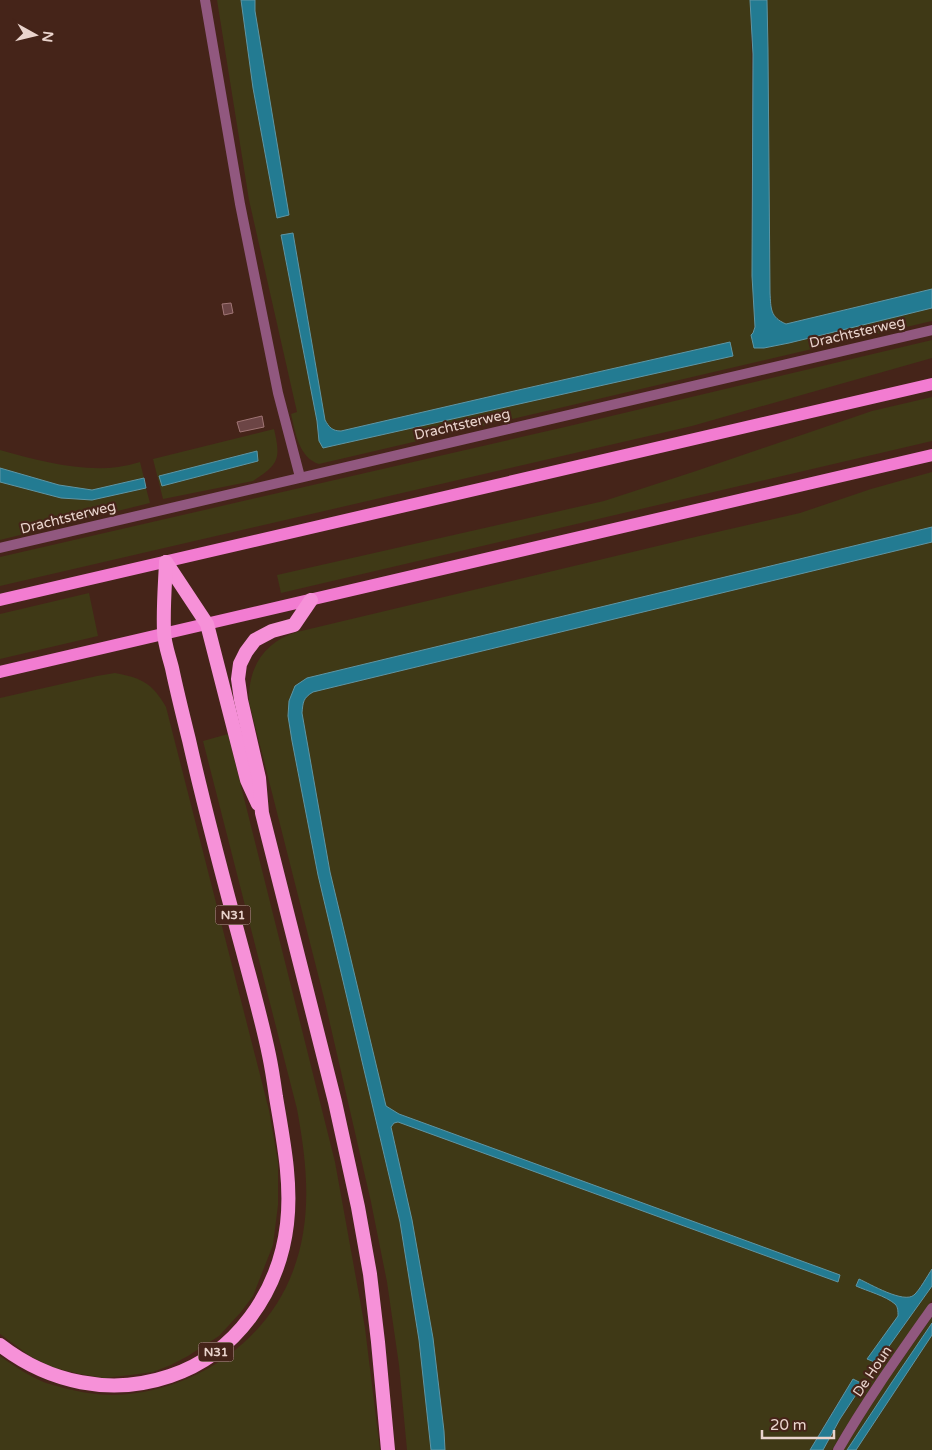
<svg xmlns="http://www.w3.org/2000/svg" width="932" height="1450" font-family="'Varela Round',sans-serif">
<rect width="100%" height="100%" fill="#452419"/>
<!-- green -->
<g fill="#3f3916" fill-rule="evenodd">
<path d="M217 0H241L253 88 277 218 266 81 255 11V0H750C755 109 748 218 755 327L753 333 764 348 932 308V321L319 464C299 458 295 432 291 414L297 412 249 200ZM293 233 325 420C329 427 332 431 341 431L501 394 730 343 323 448 318 435 317 421 281 236Z"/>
<path d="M767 0H932V289L786 324C770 317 771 310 770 293L768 50Z"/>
<path d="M932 340V358L692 426 0 586V557L565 427Z"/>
<path d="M932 397V441L281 593 277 575 604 501 696 471 872 411Z"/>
<path d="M274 429C281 459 279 464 253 481L163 499 153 459ZM256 451 258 461 160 476Z"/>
<path d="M0 450C36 460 80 472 118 467 125 466 133 464 140 462L144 478 92 490 59 485 0 468Z"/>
<path d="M932 472V527L307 678 295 686 289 701 288 716 292 741 318 875 400 1222 419 1340 431 1450H407L399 1365 387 1282 371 1202 325 1002 249 702C248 667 264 642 297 632L691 538 800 513 871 489Z"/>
<path d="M0 482 61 498 92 500 146 488 150 503 0 540Z"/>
<path d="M932 542V1269L914 1296 904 1298 856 1286C867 1291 886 1296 895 1304 898 1307 898 1311 898 1316L867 1359 877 1363 932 1286V1300C897 1349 862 1398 832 1450H823L840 1419 863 1384 853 1379 831 1414 810 1450H445C444 1426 441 1402 438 1378 428 1296 411 1217 392 1137L391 1127 394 1123 398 1122 838 1282 840 1276 399 1114 385 1106 330 872 302 713C303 702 303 698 313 692Z"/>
<path d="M89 593 98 636 0 659V614Z"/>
<path d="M115 673C142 678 152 683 166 707L269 1110 278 1162V1205L273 1245 253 1296 241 1312 219 1336 188 1356 171 1365 153 1372 131 1375 104 1378 80 1374 51 1367 30 1356 0 1334V698L97 676Z"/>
<path d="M228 734 335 1162 365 1328 380 1450H0V1356C14 1366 29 1376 46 1383 52 1385 58 1386 64 1388 80 1392 96 1395 113 1395 190 1394 266 1344 293 1271 313 1218 307 1163 297 1109L203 741Z"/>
<path d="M932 1317V1323L892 1382 847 1450H843L882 1388Z"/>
<path d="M932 1335V1450H856Z"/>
</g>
<!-- water -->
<g fill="#237b92" stroke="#5f96a4">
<path d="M241 0H255V11L289 215 277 218 253 88Z"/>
<path d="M750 0H767L768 50 770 293C771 309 770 317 786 324L932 289V308L789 343 764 348H754L751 335 753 333 755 327 752 276 753 54Z"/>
<path d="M293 233 325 420C329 427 332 431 341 431L501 394 730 342 733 356 323 448 319 441 317 421 281 235Z"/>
<path d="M257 451 258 461 162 486 159 476Z"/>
<path d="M0 468 59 485 92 490 144 478 146 488 92 500 61 498 0 482Z"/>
<path d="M932 527V542L313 692C303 698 303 702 302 713L330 872 386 1106 399 1114 840 1275 838 1282 398 1122 394 1123 391 1127 412 1220 433 1338 444 1431 445 1450H431L419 1340 400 1222 318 875 292 741 288 716 289 701 295 686 307 678Z"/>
<path d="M932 1269V1286L877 1363 867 1359 898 1316C898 1311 898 1307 895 1304 886 1296 867 1291 856 1286L859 1279C870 1284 904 1304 914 1295 919 1291 928 1275 932 1269Z"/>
<path d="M932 1323V1335L856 1450H847L892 1382Z"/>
<path d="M853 1379 863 1384 840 1419 823 1450H810Z"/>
</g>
<!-- building -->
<g fill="#6c4545" stroke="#a07575">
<path d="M231 303 233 313 224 315 222 304Z"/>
<path d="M262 416 264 427 240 432 237 422Z"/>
</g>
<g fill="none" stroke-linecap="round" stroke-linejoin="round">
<!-- service -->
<path stroke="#91587f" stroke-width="10" d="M205 0 240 204 278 393 300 477"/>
<!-- minor -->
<g stroke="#91587f" stroke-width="10">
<path d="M0 548 932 330"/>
<path d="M838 1450C866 1401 899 1355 932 1308"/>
</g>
<!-- primary -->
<g stroke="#f27cd1" stroke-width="12">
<path d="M0 600 932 384"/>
<path d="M0 672 932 455"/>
</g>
<!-- trunk -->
<g stroke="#f691d8" stroke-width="14">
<path d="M166 562 207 624 247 780 258 804"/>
<path d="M311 600 294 625 272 631 255 640 246 652 240 664 238 679 241 700 259 778 262 813 335 1102 358 1207 370 1274 378 1342 388 1450"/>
<path d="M0 1345C49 1383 111 1396 170 1376 236 1354 279 1292 287 1224 292 1182 283 1139 276 1097 274 1083 272 1069 269 1055 262 1021 252 986 243 952 224 882 205 811 189 740 183 716 177 692 172 668 169 656 164 643 164 631 163 608 165 585 166 562"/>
</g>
</g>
<g text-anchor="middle" stroke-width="4.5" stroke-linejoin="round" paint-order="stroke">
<!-- shield labels -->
<g fill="#452419" stroke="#b89f97" stroke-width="1">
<rect x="215.5" y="905.5" width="35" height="19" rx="4"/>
<rect x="198.5" y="1342.5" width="35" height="19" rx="4"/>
</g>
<g font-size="12" font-weight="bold" fill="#ead4cd">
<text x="233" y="919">N31</text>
<text x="216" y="1356">N31</text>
</g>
<!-- street labels -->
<g font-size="14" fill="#ead4cd" stroke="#452419">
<text transform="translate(857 332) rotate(-13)" y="5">Drachtsterweg</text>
<text transform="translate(462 424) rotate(-13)" y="5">Drachtsterweg</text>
<text transform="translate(68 517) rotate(-14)" y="5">Drachtsterweg</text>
<text transform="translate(872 1371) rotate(-56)" y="5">De Houn</text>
</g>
</g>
<!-- north arrow -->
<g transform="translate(35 35) rotate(98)" stroke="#452419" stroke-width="4" paint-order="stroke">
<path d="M0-4L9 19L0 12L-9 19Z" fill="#ead4cd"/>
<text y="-8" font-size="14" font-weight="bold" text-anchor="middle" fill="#ead4cd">N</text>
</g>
<!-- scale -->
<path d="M762 1430v8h72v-8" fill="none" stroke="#ead4cd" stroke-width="2.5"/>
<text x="770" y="1430" font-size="15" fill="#ead4cd" stroke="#452419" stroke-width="4" paint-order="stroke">20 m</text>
</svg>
